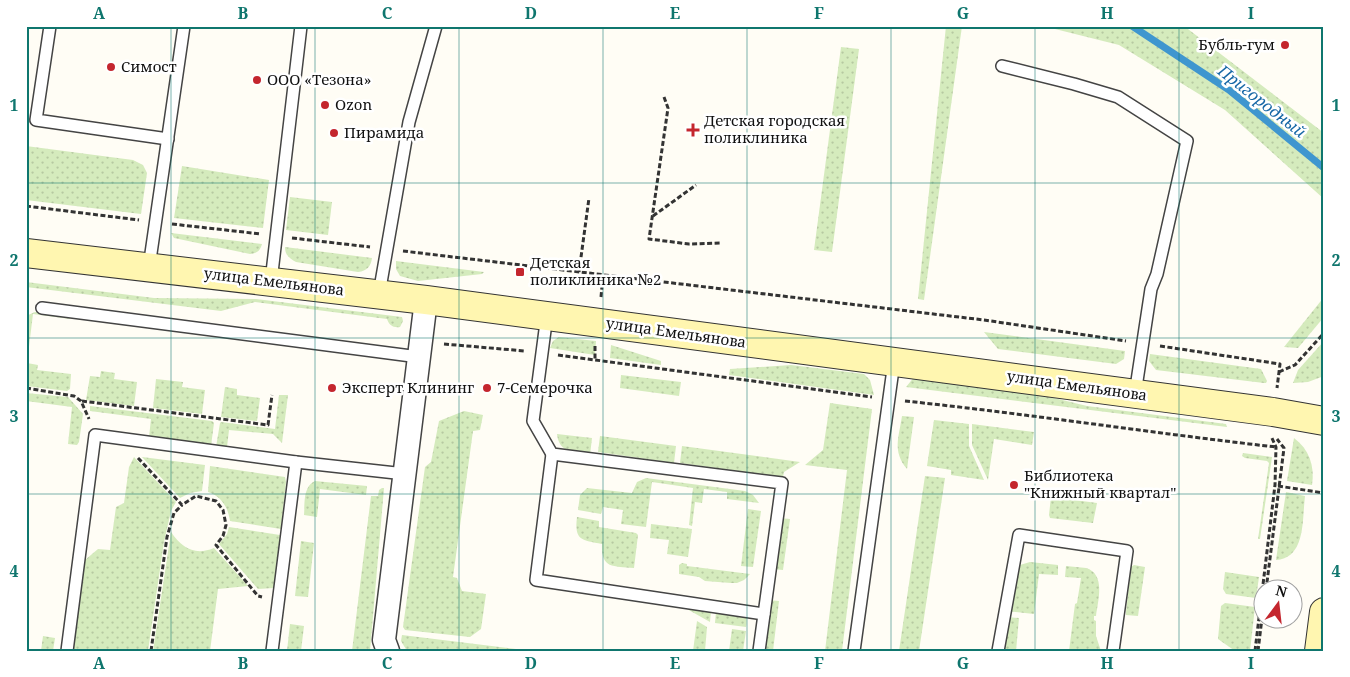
<svg xmlns="http://www.w3.org/2000/svg" width="1350" height="677" font-family="'Noto Serif',serif">
<defs>
<pattern id="grass-dots" width="8" height="8" patternUnits="userSpaceOnUse" patternTransform="scale(1.25)"><rect width="8" height="8" fill="#d5ebbd"/><path d="M2 2h.1M6 6h.1" fill="none" stroke="#b6c8a1" stroke-width="1.8" stroke-linecap="round"/></pattern>
</defs>
<rect width="100%" height="100%" fill="#fffdf5"/>
<!-- grass -->
<g fill="url(#grass-dots)">
<path d="M946 26H962L924 300 918 299Z"/>
<path d="M1043 26H1184L1324 133V199L1225 110 1119 45Z"/>
<path d="M841 47 859 49 832 252 814 250Z"/>
<path d="M26 146 133 160 143 165 147 173 141 214 26 200Z"/>
<path d="M182 166 269 180 263 228 174 218Z"/>
<path d="M290 197 332 202 328 235 286 230Z"/>
<path d="M171 233 262 244C260 251 257 253 250 254L174 238Z"/>
<path d="M285 247 372 258C371 266 367 271 358 272L296 262C289 258 285 255 285 247Z"/>
<path d="M396 261 484 272 482 274 418 281 400 276 396 269Z"/>
<path d="M26 282 154 298 256 299 402 317 403 321 400 327C393 328 389 325 387 319L255 302 221 311 26 287Z"/>
<path d="M1324 297V317L1298 348 1284 347Z"/>
<path d="M35 312 70 316V319L33 314 27 363 38 365 37 370 71 374 70 389 67 391 26 386V316Z"/>
<path d="M984 332 1125 351 1124 359 1116 364 998 349Z"/>
<path d="M559 337 596 341 595 355 550 348 553 341Z"/>
<path d="M1324 341V376L1308 382 1293 383 1298 370Z"/>
<path d="M611 345 661 361V365L610 358Z"/>
<path d="M1150 354 1261 369 1267 381 1266 383H1264L1156 370 1149 361Z"/>
<path d="M791 365 864 374 870 380 874 395 729 375 730 369Z"/>
<path d="M101 371 115 373 114 379 137 382 134 406 86 400 90 376 100 377Z"/>
<path d="M621 375 681 382 679 396 620 388Z"/>
<path d="M915 376 988 382 1087 406 1226 424 1227 427 906 387Z"/>
<path d="M156 379 183 382 182 387 205 390 202 414 153 408Z"/>
<path d="M225 387 237 389V395L260 398 257 421 221 417Z"/>
<path d="M26 393 68 397 83 414 79 442 77 445 68 444 72 407 26 401Z"/>
<path d="M279 395H288L282 443 273 434 229 430 227 447 223 448 216 447 220 423 221 422 275 429Z"/>
<path d="M830 403 872 409 842 651H825L847 470 805 465 823 450Z"/>
<path d="M90 406 212 421 214 423 211 446 149 437 151 419 90 411Z"/>
<path d="M464 411 483 415 480 430 473 431 453 577 457 578 462 591 486 594 481 629 470 637 405 630 403 627 425 467 431 462 439 421Z"/>
<path d="M902 416 914 417 907 469C892 451 899 437 902 416Z"/>
<path d="M934 420 969 424V446L984 480 951 475V470L927 466Z"/>
<path d="M972 424 1034 432 1032 445 994 439 988 480 972 445Z"/>
<path d="M557 434 592 438 590 455C574 452 559 453 557 434Z"/>
<path d="M600 436 676 446 674 463 598 452Z"/>
<path d="M1294 438C1309 449 1315 466 1312 485L1287 481Z"/>
<path d="M682 446 800 462 784 472 783 477 680 463Z"/>
<path d="M1243 453 1272 457 1260 539H1258L1269 463 1267 461 1245 458 1242 456Z"/>
<path d="M134 457 176 502 171 511 164 542 148 651H74V637L85 560 98 549 110 550 116 507 124 503 129 467Z"/>
<path d="M142 457 205 465 202 491 190 493 180 498Z"/>
<path d="M210 466 285 477 286 482 281 529 230 521C228 507 221 496 208 492Z"/>
<path d="M925 476 945 478 919 651H899Z"/>
<path d="M646 478 745 491 753 495 759 503 727 499V492L704 489 702 503 695 502 692 526 689 525 693 488 652 482 646 527 621 524 623 510 603 507 601 514 578 510 580 495 587 488 632 493 637 482Z"/>
<path d="M315 481 367 486 366 495 320 489 317 517 304 515C305 502 303 487 315 481Z"/>
<path d="M382 488H384L370 651H352L371 496H378L379 490Z"/>
<path d="M1286 492 1305 496C1302 520 1306 558 1276 560Z"/>
<path d="M1051 497 1097 503 1093 523 1050 518 1049 515Z"/>
<path d="M748 509 761 511 753 567 741 566Z"/>
<path d="M577 517 599 521V527L636 533 638 535 634 568C613 566 601 569 602 544 582 540 574 541 577 517Z"/>
<path d="M778 518 790 519 783 570 772 569Z"/>
<path d="M651 524 692 529 688 557 667 554 669 540 650 538Z"/>
<path d="M229 527 280 535 274 588 258 589 219 544 227 534Z"/>
<path d="M171 532C182 548 195 556 214 548L248 586 218 589 210 651H153Z"/>
<path d="M301 541 314 543 308 597 295 596Z"/>
<path d="M1030 562 1058 565V575L1039 574 1034 614 1006 611 1014 569 1020 565Z"/>
<path d="M682 563 687 564V566L750 574 744 580 737 583H731L705 581 699 577 679 574V565Z"/>
<path d="M1134 565 1145 567 1138 616 1126 615V612L1131 567Z"/>
<path d="M1066 566C1072 567 1080 567 1086 568 1106 574 1098 601 1096 616H1094V620L1096 621V636L1101 651H1069L1075 604 1077 603 1081 578 1065 577Z"/>
<path d="M1225 572 1259 577 1256 598 1226 594 1223 589Z"/>
<path d="M689 597 712 600 710 622 687 609Z"/>
<path d="M717 600C733 602 750 608 746 627L715 623Z"/>
<path d="M768 600 779 601 773 651 762 650Z"/>
<path d="M1225 603 1255 607 1250 651H1235L1218 639 1221 606Z"/>
<path d="M1006 617 1019 618 1016 651H1001Z"/>
<path d="M697 621 707 627 705 651H693Z"/>
<path d="M290 624 304 626 301 651H287Z"/>
<path d="M732 629 746 631 743 651H729Z"/>
<path d="M402 635 532 651H407L401 641Z"/>
<path d="M43 636 55 638 53 651H41Z"/>
</g>
<g fill="none" stroke-linecap="round" stroke-linejoin="round">
<!-- stream -->
<path stroke="#3f96cf" stroke-width="7" d="M1132 26 1229 90 1324 168"/>
<defs>
<g id="service">
<path d="M50 26 36 120 168 139"/>
<path d="M1002 66 1074 84 1118 97 1187 141 1157 274 1151 289 1135 394"/>
<path d="M149 267 184 26"/>
<path d="M271 281 301 26"/>
<path d="M379 294 409 122 436 26"/>
<path d="M42 308 419 357"/>
<path d="M547 315 533 421 552 454 782 483 759 651"/>
<path d="M552 454 536 580 764 614"/>
<path d="M67 651 95 435 296 462 405 474"/>
<path d="M272 651 296 462"/>
<path d="M854 651 894 362"/>
<path d="M998 651 1019 535 1127 551 1113 651"/>
</g>
<path id="minor" d="M388 651 384 640 426 300"/>
<g id="secondary">
<path d="M26 253 426 300 1273 412 1324 421"/>
<path d="M1319 651 1324 612"/>
</g>
</defs>
<!-- service casing -->
<use href="#service" stroke="#444" stroke-width="14"/>
<!-- minor casing -->
<use href="#minor" stroke="#444" stroke-width="25"/>
<!-- secondary casing -->
<use href="#secondary" stroke="#333" stroke-width="30"/>
<!-- path -->
<g stroke="#333" stroke-width="3" stroke-dasharray="5 2.5" stroke-linecap="butt">
<path d="M664 97 668 108 649 239 689 244 721 243"/>
<path d="M26 206 139 220"/>
<path d="M653 216 696 185"/>
<path d="M172 224 261 234"/>
<path d="M292 238 370 247"/>
<path d="M403 251 984 320 1126 341"/>
<path d="M579 272 589 198"/>
<path d="M601 297 603 275"/>
<path d="M444 344 525 351"/>
<path d="M595 346V360"/>
<path d="M1160 346 1280 364 1277 388"/>
<path d="M558 355 872 397"/>
<path d="M1279 372 1295 365 1324 333"/>
<path d="M26 388 74 396 81 401 89 419"/>
<path d="M82 401 268 425 272 395"/>
<path d="M905 401C1029 414 1152 433 1276 447"/>
<path d="M138 458 182 505 196 496 216 501 223 510 226 525 223 536 216 545 258 596 262 597"/>
<path d="M1278 486 1324 493"/>
<path d="M1266 590 1284 448 1277 439"/>
<path d="M151 651 167 537 174 513 182 505"/>
<path d="M1255 651 1275 485 1276 447 1271 436"/>
<path d="M1258 651 1262 618"/>
</g>
<!-- service -->
<use href="#service" stroke="#fff" stroke-width="11"/>
<!-- minor -->
<use href="#minor" stroke="#fff" stroke-width="22"/>
<!-- secondary -->
<use href="#secondary" stroke="#fff6b0" stroke-width="28"/>
</g>
<!-- grid -->
<path fill="none" stroke="#0f766e" stroke-width="1" stroke-opacity="0.55" d="M171 26V651M315 26V651M459 26V651M603 26V651M747 26V651M891 26V651M1035 26V651M1179 26V651M26 183H1324M26 338H1324M26 494H1324"/>
<!-- markers -->
<g fill="#c4262e" stroke="#fff" stroke-width="2">
<circle cx="1285" cy="45" r="5"/>
<circle cx="111" cy="67" r="5"/>
<circle cx="257" cy="80" r="5"/>
<circle cx="325" cy="105" r="5"/>
<path d="M690.5 122.5h5v5h5v5h-5v5h-5v-5h-5v-5h5z"/>
<circle cx="334" cy="133" r="5"/>
<rect x="515" y="267" width="10" height="10" rx="2.5"/>
<circle cx="332" cy="388" r="5"/>
<circle cx="487" cy="388" r="5"/>
<circle cx="1014" cy="485" r="5"/>
</g>
<g text-anchor="middle" stroke-width="5" stroke-linejoin="round" paint-order="stroke">
<!-- poi labels -->
<g font-size="15" fill="#111" stroke="#fff" text-anchor="start">
<text x="1275" y="50" text-anchor="end">Бубль-гум</text>
<text x="121" y="72">Симост</text>
<text x="267" y="85">ООО «Тезона»</text>
<text x="335" y="110">Ozon</text>
<text x="704" y="126">Детская городская<tspan x="704" dy="17">поликлиника</tspan></text>
<text x="344" y="138">Пирамида</text>
<text x="530" y="268">Детская<tspan x="530" dy="17">поликлиника №2</tspan></text>
<text x="342" y="393">Эксперт Клининг</text>
<text x="497" y="393">7-Семерочка</text>
<text x="1024" y="481">Библиотека<tspan x="1024" dy="17">"Книжный квартал"</tspan></text>
</g>
<!-- street labels -->
<g font-size="15" fill="#111" stroke="#fff">
<text transform="translate(274 282) rotate(7)" y="5">улица Емельянова</text>
<text transform="translate(676 333) rotate(8)" y="5">улица Емельянова</text>
<text transform="translate(1077 386) rotate(8)" y="5">улица Емельянова</text>
</g>
<!-- water labels -->
<g font-size="16" font-style="italic" fill="#1768a6" stroke="#fff">
<text transform="translate(1262 101) rotate(38)" y="6">Пригородный</text>
</g>
</g>
<!-- border -->
<rect width="1350" height="677" fill="none" stroke="#ffffff" stroke-width="55"/>
<!-- north arrow -->
<g transform="translate(1278 604) rotate(15)"><circle r="24" fill="#ffffff" stroke="#a0a0a0"/>
<path d="M0-4L9 19L0 12L-9 19Z" fill="#c4262e"/>
<text y="-8" font-size="14" font-weight="bold" text-anchor="middle" fill="#111111">N</text>
</g>
<rect x="28" y="28" width="1294" height="622" fill="none" stroke="#0f766e" stroke-width="2"/>
<g font-size="16" text-anchor="middle" font-weight="bold" fill="#0f766e">
<text x="99" y="19">A</text>
<text x="243" y="19">B</text>
<text x="387" y="19">C</text>
<text x="531" y="19">D</text>
<text x="675" y="19">E</text>
<text x="819" y="19">F</text>
<text x="963" y="19">G</text>
<text x="1107" y="19">H</text>
<text x="1251" y="19">I</text>
<text x="14" y="111">1</text>
<text x="1336" y="111">1</text>
<text x="14" y="266">2</text>
<text x="1336" y="266">2</text>
<text x="14" y="422">3</text>
<text x="1336" y="422">3</text>
<text x="14" y="577">4</text>
<text x="1336" y="577">4</text>
<text x="99" y="669">A</text>
<text x="243" y="669">B</text>
<text x="387" y="669">C</text>
<text x="531" y="669">D</text>
<text x="675" y="669">E</text>
<text x="819" y="669">F</text>
<text x="963" y="669">G</text>
<text x="1107" y="669">H</text>
<text x="1251" y="669">I</text>
</g>
</svg>
